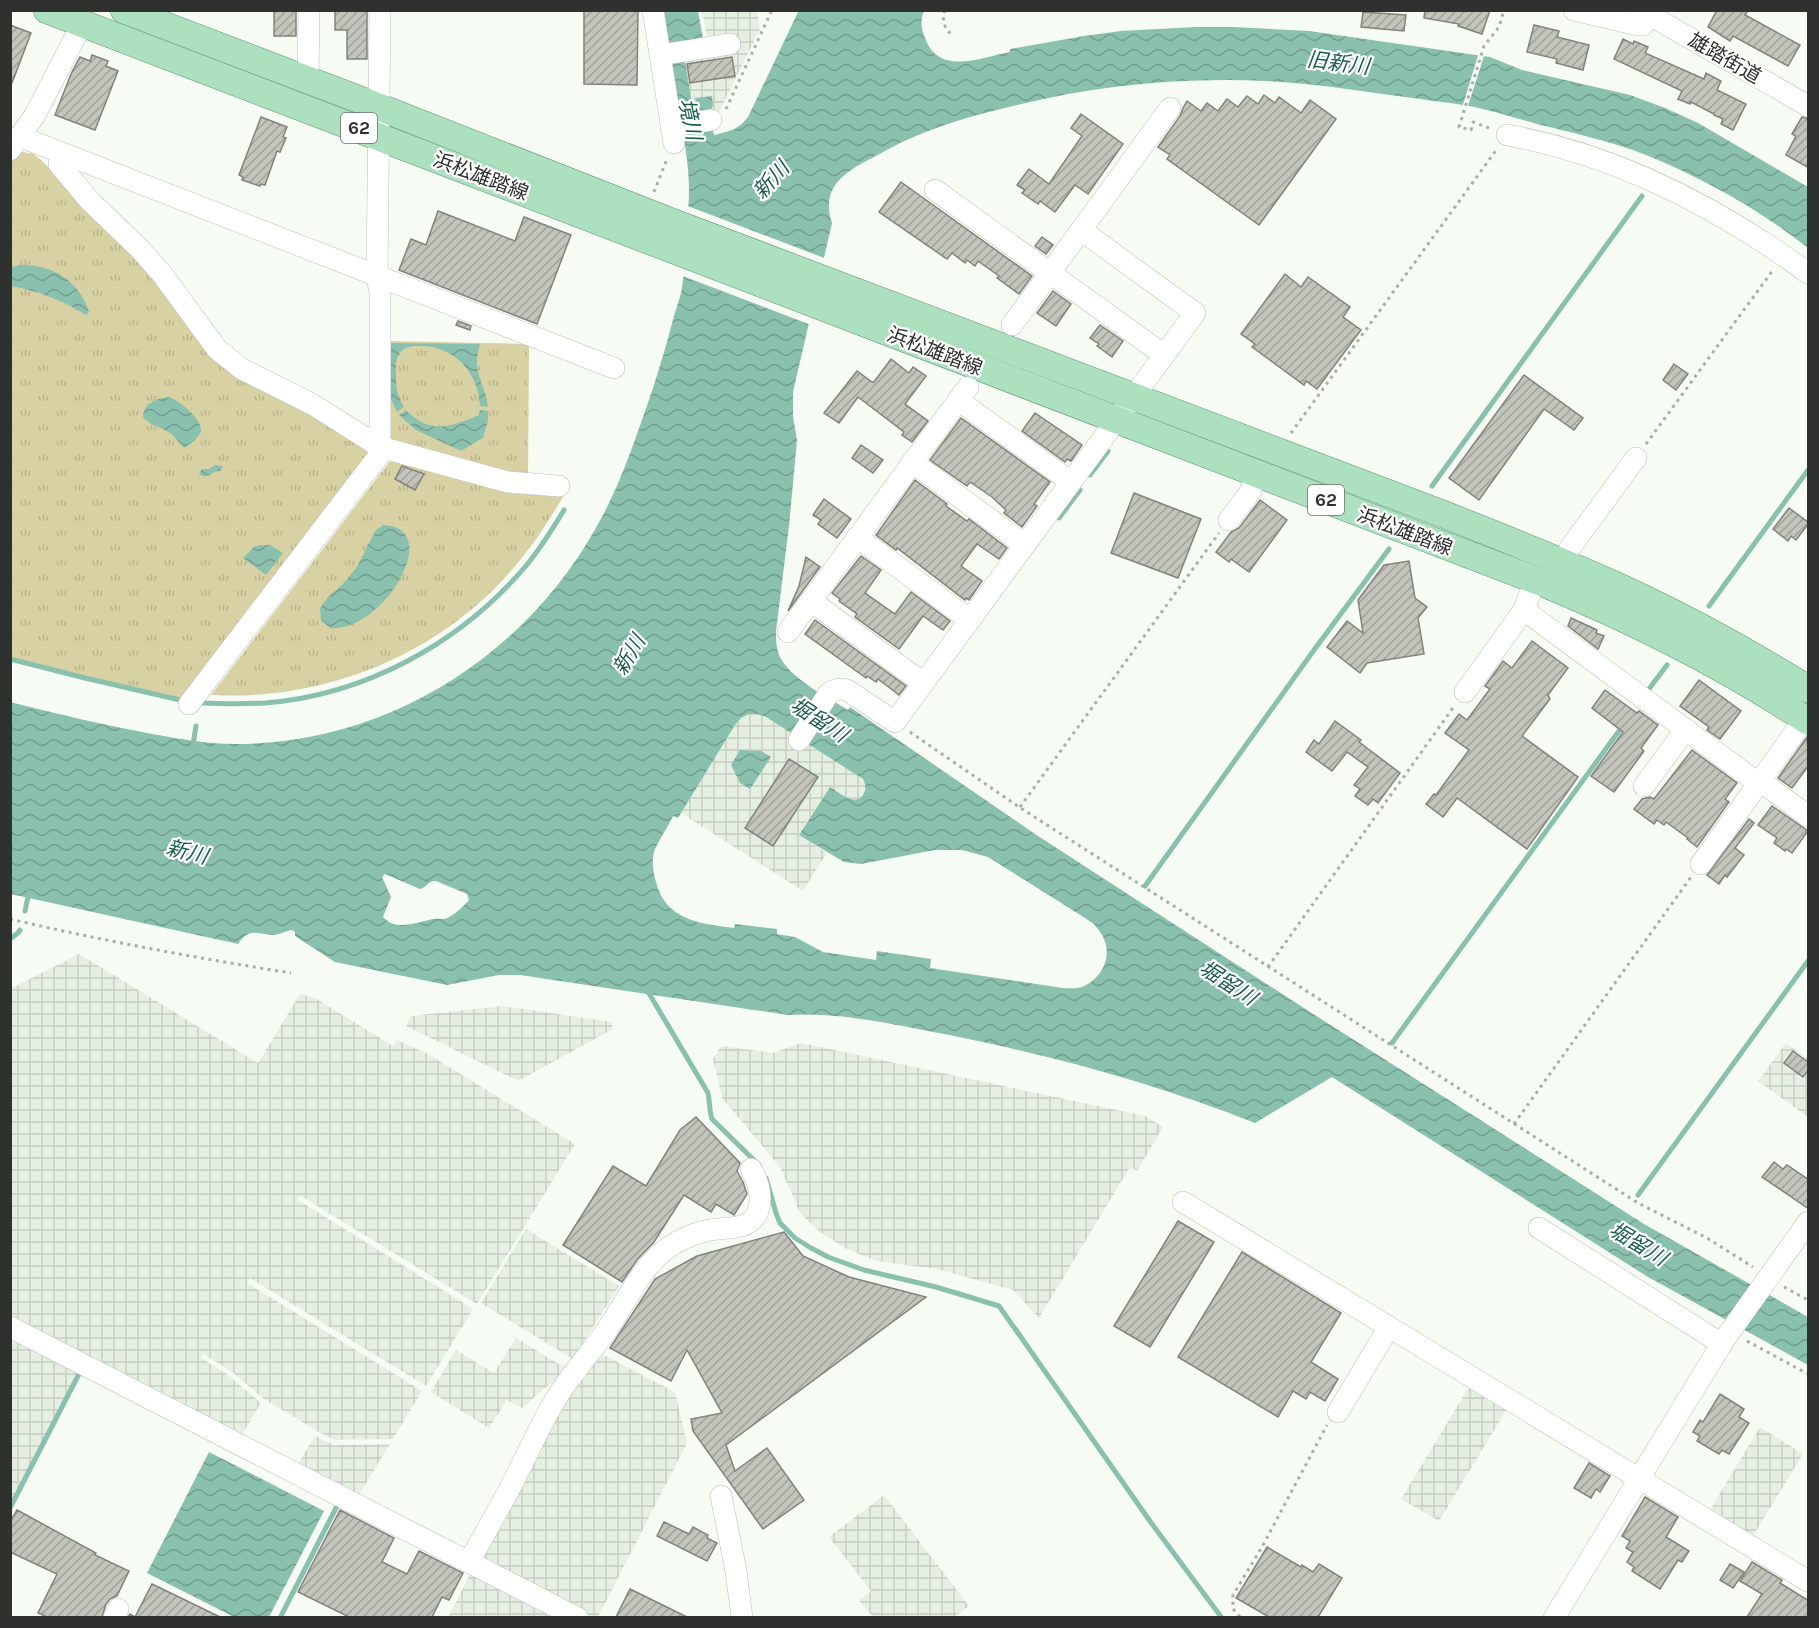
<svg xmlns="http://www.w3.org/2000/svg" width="1819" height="1628" font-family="Karla,'Noto Sans JP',sans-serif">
<defs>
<pattern id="industrial-grid" width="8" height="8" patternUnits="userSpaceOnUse" patternTransform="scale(1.5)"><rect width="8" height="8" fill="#e6f0e2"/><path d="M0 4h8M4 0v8" fill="none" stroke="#c6cec2"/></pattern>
<pattern id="grass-tufts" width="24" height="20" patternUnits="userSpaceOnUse" patternTransform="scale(1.5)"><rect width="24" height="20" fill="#d8d1a3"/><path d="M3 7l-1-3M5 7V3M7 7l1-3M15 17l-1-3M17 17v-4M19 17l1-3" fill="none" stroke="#bab48d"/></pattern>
<pattern id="water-waves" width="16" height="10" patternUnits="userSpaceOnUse" patternTransform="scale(1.5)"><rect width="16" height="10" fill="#8ac0ae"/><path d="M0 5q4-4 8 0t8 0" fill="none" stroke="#719d8e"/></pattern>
<pattern id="building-hatch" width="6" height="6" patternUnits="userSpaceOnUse" patternTransform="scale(1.5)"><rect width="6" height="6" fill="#c3c5bd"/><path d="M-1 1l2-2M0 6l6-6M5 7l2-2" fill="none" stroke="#9fa19a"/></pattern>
</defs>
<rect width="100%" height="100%" fill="#f6fbf4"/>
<!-- industrial -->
<g fill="url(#industrial-grid)">
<path d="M702 11H757L760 29 720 110 716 114 694 116 684 55 708 43Z"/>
<path d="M749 714H758L766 717 863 779 866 785V791L862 797 857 800H850L830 787 799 834 827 853 803 891 681 813 735 725 741 718Z"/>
<path d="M79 954 258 1063 300 994 315 998 393 1046 397 1040 428 1054 575 1144 477 1304 301 1196 298 1200 473 1309 426 1386 250 1278 247 1283 422 1391 393 1439 335 1440 317 1431 264 1399 231 1371 203 1354 201 1358 228 1375 261 1403 240 1438 11 1320 10 989Z"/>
<path d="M503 1006 611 1022 613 1029 518 1081 406 1026 411 1016Z"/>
<path d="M801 1043 1145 1116 1163 1127 1137 1171 1130 1167 1039 1318 1013 1290 937 1269 876 1261 845 1248 820 1232 800 1213 780 1167 722 1098 713 1059 721 1046 773 1053Z"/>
<path d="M1786 1043 1808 1059V1117L1758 1081Z"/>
<path d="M526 1229 619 1286 573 1359 481 1303Z"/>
<path d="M11 1338 78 1373 11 1506Z"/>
<path d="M516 1338 567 1369 522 1408 507 1400 489 1428 431 1392 456 1350 494 1373Z"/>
<path d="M598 1352 675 1392 687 1443 598 1617H589L476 1560 538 1440Z"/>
<path d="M1472 1382 1510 1404 1439 1521 1401 1499Z"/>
<path d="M1760 1427 1803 1454 1750 1541 1707 1515Z"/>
<path d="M315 1436 334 1445 390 1444 357 1498 296 1467Z"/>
<path d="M884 1495 969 1606 954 1617H873L859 1600 871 1591 829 1537Z"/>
<path d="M470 1574 555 1618H448Z"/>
</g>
<!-- grass -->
<g fill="url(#grass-tufts)">
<path d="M16 151 34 154 65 182 156 279 286 399 374 452 184 700 85 677 11 657 10 158Z"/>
<path d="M389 341 529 344 528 478 388 443Z"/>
<path d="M393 457 566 492C552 515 538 539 520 560 446 652 329 701 211 695Z"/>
</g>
<!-- water -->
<g fill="url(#water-waves)" fill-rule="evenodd">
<path d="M799 10 924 11C920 20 921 29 925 38 939 77 982 57 1010 52V49L1084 36 1121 31 1196 27H1234L1309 31 1490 57 1522 70 1630 95 1665 108 1698 123 1808 187V248C1760 210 1703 178 1646 155 1611 141 1573 133 1537 124 1516 118 1496 112 1475 107 1447 102 1418 99 1390 95 1349 89 1308 83 1267 81 1183 77 1098 85 1017 105 971 116 926 128 885 151 854 168 818 181 832 223L793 392V416L797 440 789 526 776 631C776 639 776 647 779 655 789 678 827 697 848 710L850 707 1035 834 1310 1012 1644 1224 1808 1317V1365L1648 1277 1332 1077 1255 1123C1150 1081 1039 1052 928 1031 882 1022 834 1012 788 1015L520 975H499L447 985 335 962 295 936V932L292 930C285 931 279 935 273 935 257 934 249 927 238 944L11 894 10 702C57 714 105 725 152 734 180 739 208 744 236 744 387 744 525 656 597 526 620 486 635 440 650 397 659 370 667 343 674 316 677 306 681 296 682 287 685 271 685 254 686 238 687 222 689 206 689 190 689 162 683 133 678 106 672 74 666 42 660 11H698L704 44 683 48 694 116 713 130 714 135C730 131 738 130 748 117ZM749 714H758L766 717 863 779C865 784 867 788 864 793 857 809 839 792 830 787L799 835 844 862 861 864 935 850H962L988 857 1093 923C1096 927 1100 931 1102 935 1114 955 1102 979 1082 987 1076 989 1069 988 1063 988L930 968 931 959 877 951 876 960 823 952 795 937 777 934V929L735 924 734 928C701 924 665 920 656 882 653 872 651 860 655 849 660 838 668 827 673 816L678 818 735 725 741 718ZM385 874 420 889C427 887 429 880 436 881L467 894 469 900C466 904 452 917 447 918 443 920 438 918 433 919 417 922 396 932 383 917L391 897 382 877Z"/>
<path d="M712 96 713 106 708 114 698 115 695 98Z"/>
<path d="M22 265C54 265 79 281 89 312L86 315C62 300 38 291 11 286V267Z"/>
<path d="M390 343 480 344C471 374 485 381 488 407L480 406C479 374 455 346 421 346 413 346 405 346 400 353 395 360 396 368 396 376 396 388 397 396 404 407L397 412 390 397Z"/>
<path d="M169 397C179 400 203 420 201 431 199 438 190 444 184 448 179 443 175 437 170 433 161 427 149 425 143 417 144 402 156 399 169 397Z"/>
<path d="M406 410C430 435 451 427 479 415L480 410 488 411V421L483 438 461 451 416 430 399 415Z"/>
<path d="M215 465 223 466 220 471C212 470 207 481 199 474L202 469H209Z"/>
<path d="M383 525C446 527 383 633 330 628L321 620 320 608 328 597 343 584 357 567 375 531Z"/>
<path d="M262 545H270L283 553 266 575 243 558 254 547Z"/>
<path d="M740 750 761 751 771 757 750 789 740 783 731 765Z"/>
<path d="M209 1452 324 1511 269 1617H234L147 1573Z"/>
</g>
<!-- pier -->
<g fill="#f6fbf4">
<path d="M1479 52 1485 53 1467 109 1462 108Z"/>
<path d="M685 205 827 259 811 325 680 275Z"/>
</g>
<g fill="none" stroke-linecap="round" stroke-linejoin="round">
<!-- stream -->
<g stroke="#8ac0ae" stroke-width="5">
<path d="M1090 475 1108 451"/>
<path d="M1432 486 1642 196"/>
<path d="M1055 515 1059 518 1080 490"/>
<path d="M1709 606 1808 470"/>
<path d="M10 659 85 678 180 700"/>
<path d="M1646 693 1667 665"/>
<path d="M201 703C222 704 244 704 265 703 366 695 460 643 525 567 540 549 552 530 564 510"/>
<path d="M193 745 196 726"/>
<path d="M1145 886 1314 650 1389 549"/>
<path d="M25 911 29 892"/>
<path d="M10 939 18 933 20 930"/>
<path d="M647 990 708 1093C710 1102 709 1110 712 1119L759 1165"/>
<path d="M1392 1043 1624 724"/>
<path d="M766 1178 776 1213 780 1223 795 1238 811 1248 828 1257 864 1270 936 1287 999 1306 1152 1524 1222 1618"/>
<path d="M1638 1195 1808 961"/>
<path d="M10 1508 81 1370"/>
<path d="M280 1618 339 1502"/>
</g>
</g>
<!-- building -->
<g fill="url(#building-hatch)" stroke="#81837b" stroke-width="1.5">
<rect x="274" y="10" width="22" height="26"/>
<path d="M335 10H367V59H347V30H335Z"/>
<path d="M584 10H638L637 85 584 84Z"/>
<path d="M1425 10H1490L1482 34 1458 26 1459 24 1424 18Z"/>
<path d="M1717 10H1748L1745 15 1800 45 1788 66 1733 36 1730 41 1708 27Z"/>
<path d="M1363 12 1406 15 1404 31 1361 27Z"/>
<path d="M10 25 31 33 12 83H10Z"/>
<path d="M1534 25 1559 31 1557 37 1589 45 1583 70 1556 63 1557 59 1527 52Z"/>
<path d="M1623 39 1633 44 1634 41 1648 47 1645 53 1704 79 1706 73 1721 81 1717 90 1746 104 1733 130 1721 124 1723 119 1714 115V114L1691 102 1690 104 1678 99 1682 91 1614 59Z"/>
<path d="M92 55 108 61 106 66 118 71 95 130 55 115 71 74 80 57 90 61Z"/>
<path d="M732 57 735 76 690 83 687 64Z"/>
<path d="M1264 95 1275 103 1279 97 1301 113 1310 100 1336 119 1259 225 1167 159 1170 155 1158 147 1180 116 1183 108 1187 101 1201 111 1207 103 1218 111 1227 99 1238 107 1247 96 1258 104Z"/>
<path d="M1081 114 1123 144 1088 194 1075 185 1055 212 1040 201 1038 204 1022 193 1025 190 1017 185 1029 169 1049 184 1082 136 1071 128Z"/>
<path d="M261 117 287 127 283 137 286 138 280 152 277 151 265 185 261 184 260 186 242 180 243 177 239 175Z"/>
<path d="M1802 117 1809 119V168L1786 155 1796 136 1792 134Z"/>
<path d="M901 182 1032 276 1019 294 997 278 999 276 978 261 975 266 967 260 965 263 952 253 947 259 879 212Z"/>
<path d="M438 211 515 241 524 217 571 235 537 324 399 270 411 239 426 245Z"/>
<path d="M1042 237 1053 245 1046 254 1035 246Z"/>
<path d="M1285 274 1301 287 1308 277 1350 307 1343 317 1361 330 1317 389 1306 381 1304 385 1252 347 1255 344 1241 334Z"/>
<path d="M1053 291 1071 304 1056 326 1037 313Z"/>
<path d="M458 321 471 326 470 330 456 325Z"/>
<path d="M1100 325 1123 341 1112 357 1097 346 1099 344 1090 338Z"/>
<path d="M891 359 909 373 913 367 926 376 905 404 928 421 912 442 902 435 904 432 858 397 839 423 824 413 857 371 872 382H874Z"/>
<path d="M1674 364 1688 374 1676 390 1663 380Z"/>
<path d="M1524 375 1583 418 1574 430 1544 409 1479 500 1449 478Z"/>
<path d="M1035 413 1082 445 1071 461 1067 459 1065 462 1022 431Z"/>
<path d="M961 418 1050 482 1034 504 1037 506 1022 527 1004 513 1006 510 992 497 970 482 967 486 930 460Z"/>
<path d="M861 445 883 460 873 473 852 458Z"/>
<path d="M402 466 424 474 415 490 395 479Z"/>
<path d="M915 480 947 504 946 506 967 521 969 519 1007 548 999 559 977 544 961 566 982 581 969 600 966 598 965 600 897 548 896 550 876 535Z"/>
<path d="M1134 493 1201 519 1178 578 1111 553Z"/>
<path d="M824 499 851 519 837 538 818 524 821 520 813 515Z"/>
<path d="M1260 500 1287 520 1249 572 1231 559 1229 562 1216 552 1231 532 1239 528Z"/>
<path d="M1789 508 1809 523 1796 540 1791 536 1788 541 1773 529Z"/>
<path d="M861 556 881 570 865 593 895 614 911 592 950 621 943 630 923 616 899 649 855 617 857 614 839 601 840 599 832 593Z"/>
<path d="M806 557 820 567 788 611 799 586Z"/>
<path d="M1409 561 1415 598 1427 607 1418 618 1424 654 1367 663 1360 673 1327 647 1347 621 1363 633 1358 600 1384 565Z"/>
<path d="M1571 618 1597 630 1596 633 1604 636 1598 649 1568 626Z"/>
<path d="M815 620 906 686 899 695 878 679 876 682 867 676 866 678 805 634Z"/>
<path d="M1532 641 1568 668 1548 695 1550 699 1522 736 1578 777 1527 849 1457 798 1443 817 1426 804 1434 794 1436 795 1469 750 1445 733 1459 714 1467 720 1490 689 1485 686 1503 661 1512 668Z"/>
<path d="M1699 680 1741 711 1720 739 1707 730 1709 727 1680 706Z"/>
<path d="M1605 690 1637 713 1639 711 1658 725 1641 748 1644 751 1614 792 1591 776 1623 732 1592 708Z"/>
<path d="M1335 721 1361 740 1359 742 1400 773 1378 803 1373 799 1368 805 1355 796 1360 789 1354 785 1368 767 1347 752 1332 771 1306 752 1314 740 1319 744Z"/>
<path d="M1807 737 1809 765 1792 788 1778 778Z"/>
<path d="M1692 750 1737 783 1725 799 1729 802 1697 847 1687 839 1688 838 1666 822 1664 825 1657 820 1654 824 1634 809 1642 799 1650 797 1654 799Z"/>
<path d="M789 759 818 777 773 846 745 828Z"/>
<path d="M1772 806 1808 831 1792 853 1786 849 1785 851 1774 843 1777 838 1758 825Z"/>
<path d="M1749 819 1754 823 1735 848 1744 855 1727 877 1725 875 1719 884 1707 875Z"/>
<path d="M1793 1051 1809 1063V1069L1803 1077 1784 1063Z"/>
<path d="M696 1117 740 1163 737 1171 743 1182 747 1194 734 1215 716 1204 711 1212 684 1195 654 1242 637 1260 622 1282 563 1245 613 1166 646 1186 680 1130Z"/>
<path d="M1774 1162 1783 1169 1787 1165 1809 1180V1209L1762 1177Z"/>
<path d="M1178 1221 1214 1242 1150 1347 1114 1326Z"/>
<path d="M784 1232 803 1256 849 1277 926 1297 726 1445 735 1471 767 1448 804 1500 763 1529 693 1431 691 1419 722 1413 687 1350 671 1381 610 1348 655 1279 697 1256Z"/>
<path d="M1242 1252 1341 1313 1311 1362 1338 1379 1325 1401 1310 1392 1306 1399 1293 1391 1278 1417 1178 1357Z"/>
<path d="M1720 1394 1744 1409 1739 1417 1749 1423 1729 1454 1722 1450 1719 1454 1697 1441 1700 1436 1693 1432 1700 1420 1703 1422Z"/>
<path d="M1589 1463 1610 1476 1600 1492 1596 1489 1591 1498 1574 1488Z"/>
<path d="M1645 1497 1678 1517 1666 1537 1689 1551 1682 1562 1678 1560 1660 1589 1632 1571 1634 1567 1627 1562 1633 1552 1626 1548 1630 1541 1622 1536Z"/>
<path d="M17 1510 96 1553 95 1555 129 1571 117 1596 110 1599 106 1604 102 1617H47L38 1613 57 1574 10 1552V1522Z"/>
<path d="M340 1510 394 1538 382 1562 407 1574 419 1551 463 1573 449 1600 442 1597 432 1617H349L298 1592Z"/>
<path d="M664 1522 689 1534 693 1527 708 1535 707 1538 717 1543 707 1561 657 1536Z"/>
<path d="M1267 1547 1301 1567 1302 1565 1313 1572 1319 1564 1342 1578 1318 1617H1269L1236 1598Z"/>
<path d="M1752 1562 1782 1580 1780 1583 1809 1601V1617H1747L1762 1594 1740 1581Z"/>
<path d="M1730 1564 1744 1572 1733 1588 1720 1580Z"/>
<path d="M152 1584 220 1617H128L130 1614 135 1617Z"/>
<path d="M630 1589 687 1617H616Z"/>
</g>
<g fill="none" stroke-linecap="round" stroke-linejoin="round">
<defs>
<g id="minor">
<path d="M653 10 674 143"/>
<path d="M1574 10 1638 25H1643L1650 16"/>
<path d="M1641 10 1808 106"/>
<path d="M660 55 730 44"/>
<path d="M308 80 309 10"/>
<path d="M671 126 711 120"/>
<path d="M1507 135C1617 155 1719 208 1808 273"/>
<path d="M21 137 614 368"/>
<path d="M10 150 35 115 82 24"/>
<path d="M61 153 59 164 90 201 141 250 162 274 217 349 242 369 312 404 380 447 508 482 559 486"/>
<path d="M935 190 1164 355"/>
<path d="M1012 325 1170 108"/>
<path d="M958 400 1071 482"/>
<path d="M912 462 1025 545"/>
<path d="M1229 520 1250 492 1257 474"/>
<path d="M857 537 970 620"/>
<path d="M1564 563 1570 548 1636 458"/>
<path d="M811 601 923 683"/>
<path d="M1524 610 1758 783"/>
<path d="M788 632 968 387"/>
<path d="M1465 692 1524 610 1535 580"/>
<path d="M189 704 380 454V293L377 276 380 10"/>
<path d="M799 740 829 693C836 689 840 688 847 690L895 722 1195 313 1081 230"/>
<path d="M1760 781 1808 816"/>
<path d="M1644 786 1686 729"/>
<path d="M1701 864 1805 718"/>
<path d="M1183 1202 1808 1581"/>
<path d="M1539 1228 1722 1344"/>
<path d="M10 1327 578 1618"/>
<path d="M1338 1412 1389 1327"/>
<path d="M721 1496 736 1571 742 1618"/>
<path d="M469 1562C487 1529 507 1496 523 1462 534 1440 544 1418 557 1397 571 1374 590 1354 606 1331 622 1308 635 1280 654 1260 668 1245 686 1236 705 1231 716 1228 726 1229 737 1227 767 1222 763 1189 751 1169"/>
<path d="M114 1618 118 1609"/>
<path d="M1554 1618 1724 1340 1808 1222"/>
</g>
<g id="major">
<path d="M47 10C546 200 1043 394 1543 583 1635 621 1725 666 1808 721"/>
<path d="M124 10 379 107 672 222 1443 514C1505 539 1568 563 1628 591 1690 620 1750 653 1808 689"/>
</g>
</defs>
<!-- minor casing -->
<use href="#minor" stroke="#bcc1ba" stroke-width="22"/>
<!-- major casing -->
<use href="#major" stroke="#5e9571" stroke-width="28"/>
<!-- path -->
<g stroke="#aaaea9" stroke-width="3" stroke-dasharray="3 4.5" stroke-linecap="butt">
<path d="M945 10C941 21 945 29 953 36"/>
<path d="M726 109 772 10"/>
<path d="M1489 128 1473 122 1471 130 1459 127 1484 46 1499 27 1504 10"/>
<path d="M654 192 667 159"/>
<path d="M1291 433 1497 149"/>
<path d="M1646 444 1773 270"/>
<path d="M910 732 1019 807 1638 1203 1707 1238 1753 1267"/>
<path d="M1020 807 1219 533"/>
<path d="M10 919C104 941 197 958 291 973"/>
<path d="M1268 967 1455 705"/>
<path d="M1514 1124 1691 877"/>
<path d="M1784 1287 1808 1300"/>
<path d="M1747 1341 1808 1374"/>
<path d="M1240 1617 1233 1609V1595L1262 1547 1327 1425"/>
</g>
<!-- minor -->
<use href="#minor" stroke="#fff" stroke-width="21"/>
<!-- major -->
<use href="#major" stroke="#ade0bf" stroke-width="27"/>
</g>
<g text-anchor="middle" stroke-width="4.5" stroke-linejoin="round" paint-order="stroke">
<!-- shield labels -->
<g fill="#fff" stroke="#6d6f6d" stroke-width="1.5">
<rect x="341" y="113" width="36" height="30" rx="4.5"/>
<rect x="1308" y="485" width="36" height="30" rx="4.5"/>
</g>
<g font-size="18" font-weight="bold" fill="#2f312f">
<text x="359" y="134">62</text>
<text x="1326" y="506">62</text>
</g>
<!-- street labels -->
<g font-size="20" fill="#2f312f" stroke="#fff">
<text transform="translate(1725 58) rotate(30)" y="7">雄踏街道</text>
<text transform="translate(481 176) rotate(21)" y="7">浜松雄踏線</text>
<text transform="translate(935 351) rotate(21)" y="7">浜松雄踏線</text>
<text transform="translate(1405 531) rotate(21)" y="7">浜松雄踏線</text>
</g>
<!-- water labels -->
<g font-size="21" font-style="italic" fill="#185d4c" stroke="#fff">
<text transform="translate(1338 63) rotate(7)" y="7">旧新川</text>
<text transform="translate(690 119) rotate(78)" y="7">境川</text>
<text transform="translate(771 180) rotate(-48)" y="7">新川</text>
<text transform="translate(629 655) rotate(-59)" y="7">新川</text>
<text transform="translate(819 720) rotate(33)" y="7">堀留川</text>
<text transform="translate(187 852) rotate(14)" y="7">新川</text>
<text transform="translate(1228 983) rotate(33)" y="7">堀留川</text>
<text transform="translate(1638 1244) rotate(31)" y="7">堀留川</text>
</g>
</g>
<!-- border -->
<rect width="1819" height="1628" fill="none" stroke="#2f312f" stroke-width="24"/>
</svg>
